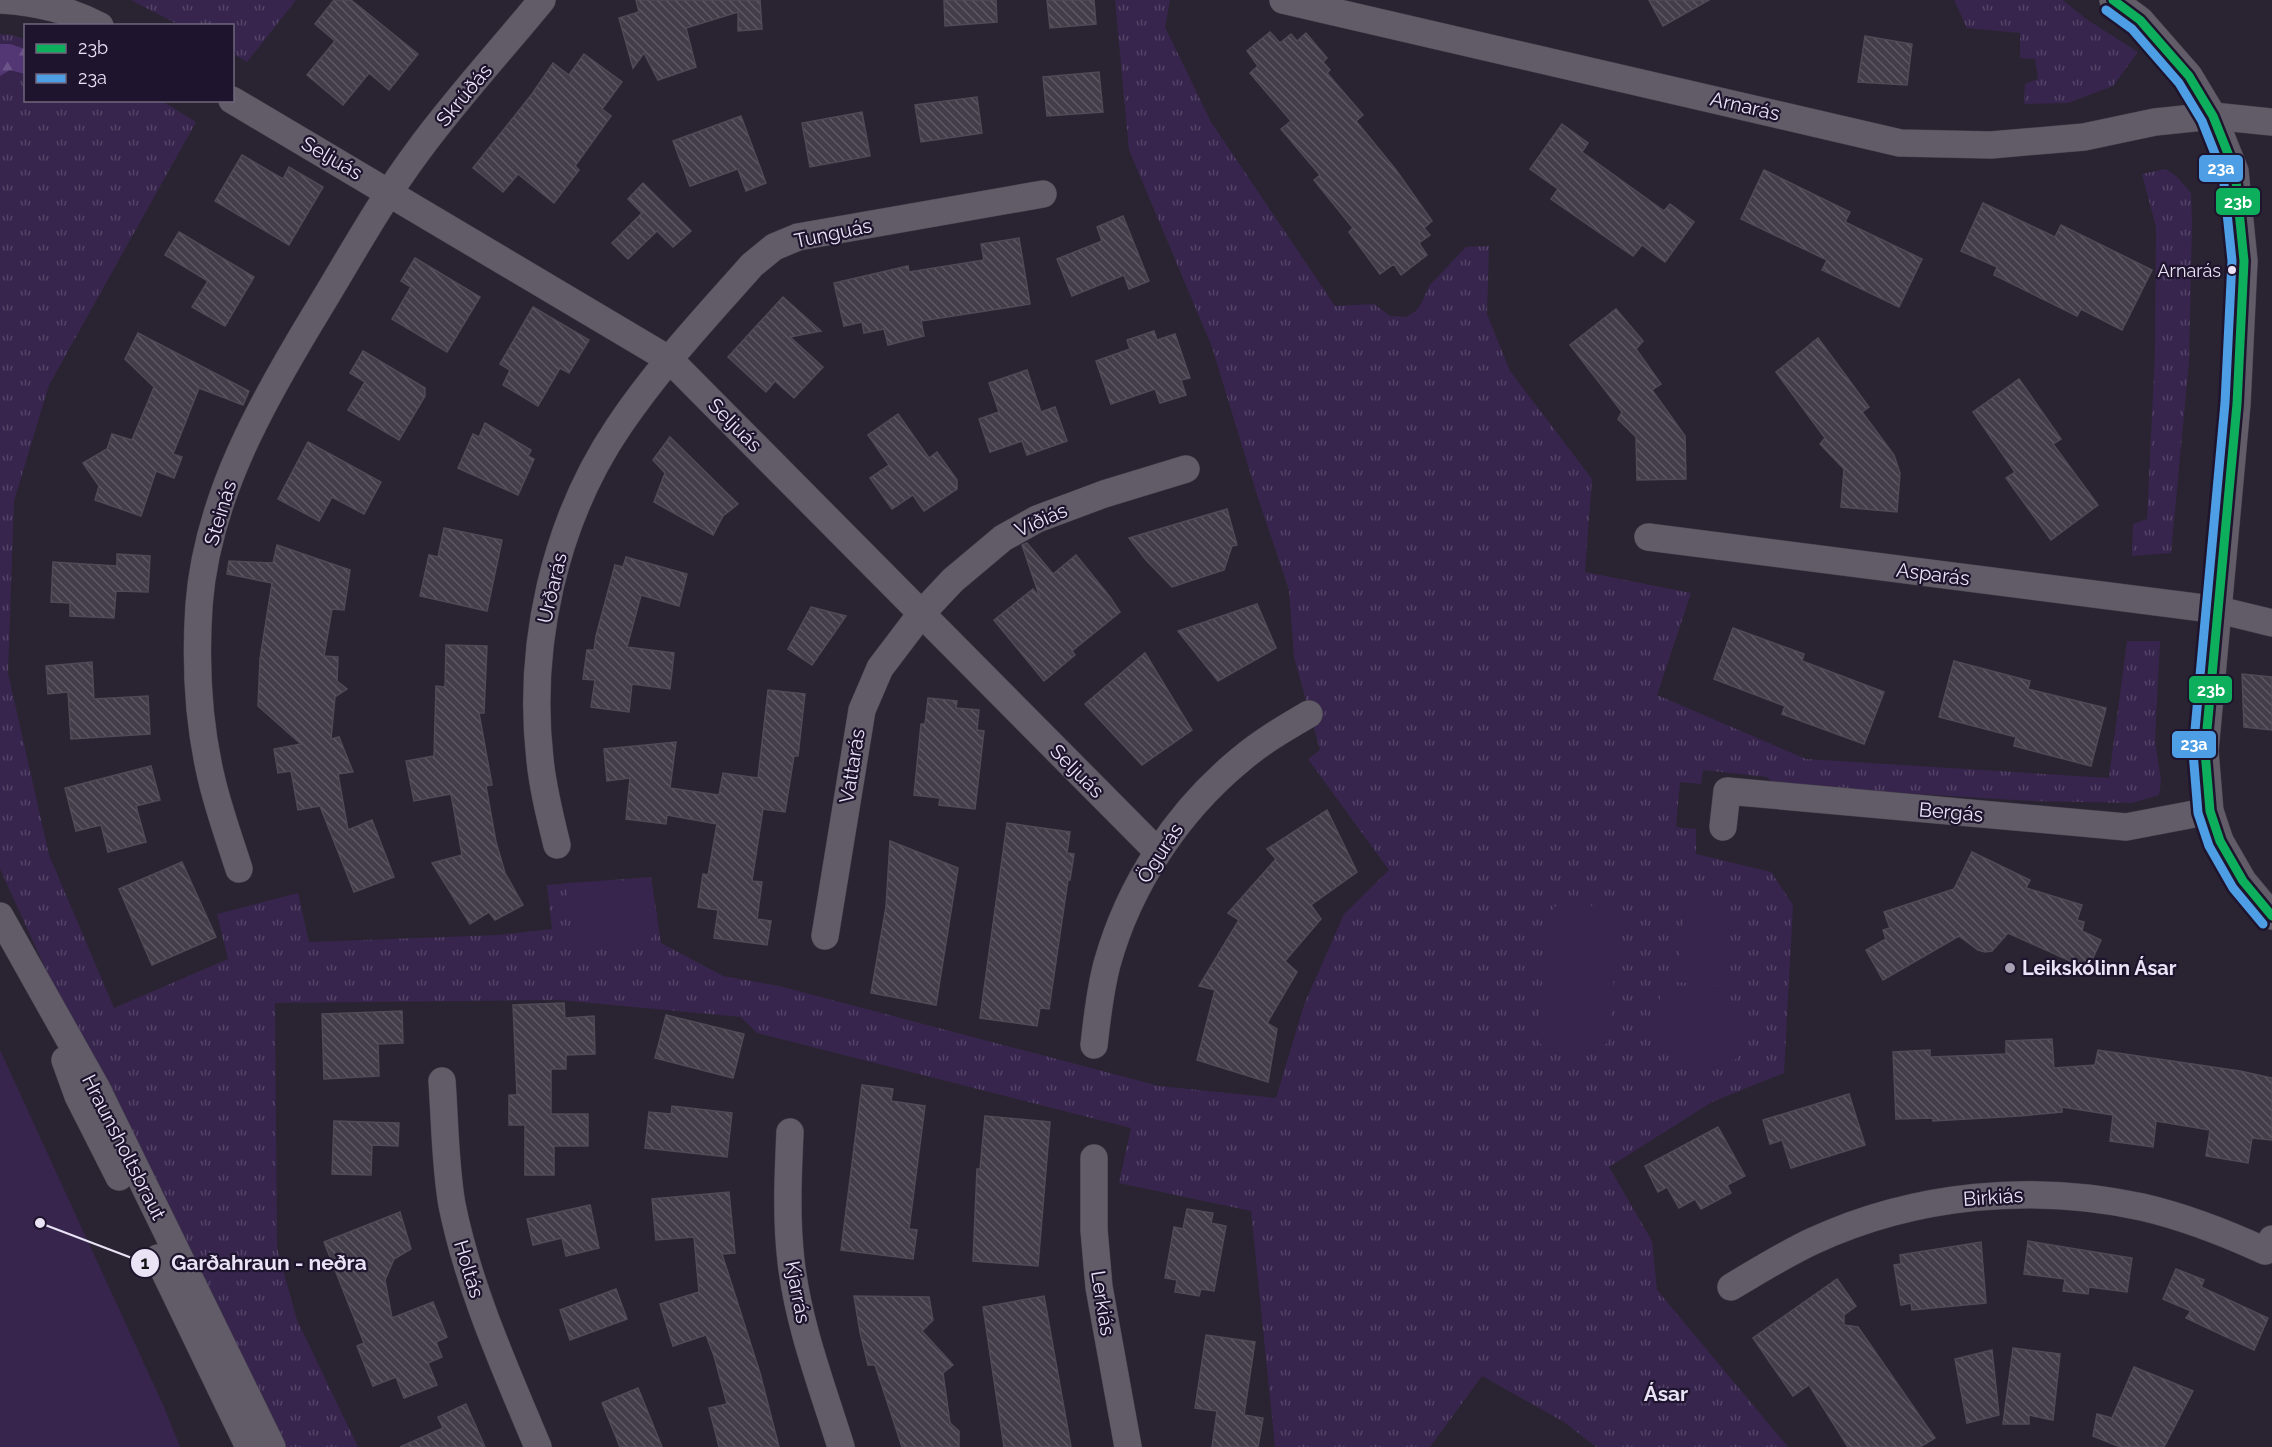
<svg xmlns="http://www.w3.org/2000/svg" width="2272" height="1447" font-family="Raleway,sans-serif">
<defs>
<pattern id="grass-tufts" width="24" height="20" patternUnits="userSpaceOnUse" patternTransform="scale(1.5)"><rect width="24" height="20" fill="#37254d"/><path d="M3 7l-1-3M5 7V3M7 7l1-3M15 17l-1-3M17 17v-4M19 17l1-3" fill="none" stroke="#544467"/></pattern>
<pattern id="forest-firs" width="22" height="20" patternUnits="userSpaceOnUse" patternTransform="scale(1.5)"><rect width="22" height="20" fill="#533774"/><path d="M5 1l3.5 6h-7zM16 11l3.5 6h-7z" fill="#6c5488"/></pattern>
<pattern id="building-back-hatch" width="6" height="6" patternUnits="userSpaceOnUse" patternTransform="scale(1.5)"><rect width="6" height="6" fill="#423d49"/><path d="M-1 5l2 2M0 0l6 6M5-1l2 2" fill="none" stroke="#5d5964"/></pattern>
</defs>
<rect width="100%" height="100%" fill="#2a2432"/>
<!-- grass -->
<g fill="url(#grass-tufts)">
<path d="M131 0H296L247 62 233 54 232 26 179 25Z"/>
<path d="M1115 0H1170L1165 27 1211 122 1335 306 1374 304 1390 316 1406 317 1416 311 1421 304 1429 286 1466 247 1489 246 1487 314 1510 371 1592 479 1585 572 1691 593 1657 695 1806 759 2109 778 2127 641H2160L2155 740 2161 781 2159 795 2132 803 2032 801 1775 785 1767 777 1703 770 1701 784 1680 782 1676 827 1696 829V854L1771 872 1793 905 1784 1073 1712 1102 1609 1167 1652 1241 1657 1290 1788 1447H1596L1564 1422 1482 1376 1430 1447H1275L1251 1211 1119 1183 1131 1128 757 1033 741 1017 559 1000 275 1003 277 1248 297 1320 358 1447H285L87 1059 0 869V34L12 35 25 39 26 100 162 101 196 122 49 385 14 501 8 673 49 855 114 1008 228 959 217 914 298 893 309 942 499 935 552 929 547 885 651 877 661 943 723 976 779 986 1159 1086 1276 1098 1304 1005 1344 914 1389 870 1308 759 1320 750 1294 657 1289 590 1257 495 1212 347 1129 150Z"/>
<path d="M1954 0H2063L2086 19 2138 52 2113 86 2068 103 2024 104 2025 84 2038 79 2035 59 2020 58V33L1967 28Z"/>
<path d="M2166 169 2177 177 2191 193 2192 223 2189 361 2171 553 2132 556 2133 524 2147 519 2155 354 2156 227 2142 174Z"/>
</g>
<!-- forest -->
<path fill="url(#forest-firs)" d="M0 44H10L25 49V74L10 70 0 76Z"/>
<!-- park -->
<g fill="#37254d">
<path d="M620 880C636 887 655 895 657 914 658 922 652 935 650 943L641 939 578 950 566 883Z"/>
<path d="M1685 901 1731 905 1723 986 1677 982Z"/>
<path d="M1558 904 1607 907 1619 921 1608 1042 1598 1051 1544 1048 1537 1039 1548 914Z"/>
<path d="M1662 987 1723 994 1746 1012 1747 1036 1736 1059 1703 1072 1675 1054 1653 1044Z"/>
<path d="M0 1050 164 1407 180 1447H0Z"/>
</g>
<!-- building -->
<g fill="url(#building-back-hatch)" stroke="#4f4a56" stroke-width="1.5">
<path d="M334 0H351L418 54 389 90 369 73 343 105 307 75 335 41 315 24Z"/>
<path d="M636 0H760L762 29 738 31V12L686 28 696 67 658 80 644 53 633 68 619 18 639 12Z"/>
<path d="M944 0H996L997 22 945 26Z"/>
<path d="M1047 0H1094L1096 24 1050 28Z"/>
<path d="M1649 0H1709L1663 26Z"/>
<path d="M1270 32 1280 43 1291 34 1297 41 1306 33 1327 58 1323 62 1330 70 1327 73 1363 115 1356 121 1396 170 1432 221 1424 228 1430 235 1419 243 1427 255 1401 275 1394 264 1380 274 1349 232 1353 228 1314 180 1320 175 1281 129 1291 121 1250 73 1258 66 1247 51Z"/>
<path d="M1865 36 1912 44 1907 85 1858 82Z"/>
<path d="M584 54 622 82 602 109 611 116 575 166 579 170 554 203 518 174 503 192 473 168 532 94 553 63 569 75Z"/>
<path d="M1099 72 1103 112 1047 116 1043 77Z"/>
<path d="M977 97 982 133 921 142 915 105Z"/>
<path d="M862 112 870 156 810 167 802 123Z"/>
<path d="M741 116 766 183 746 191 738 169 690 186 673 141Z"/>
<path d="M1562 124 1588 143 1582 152 1664 211 1670 204 1694 222 1665 262 1642 245 1633 256 1551 199 1558 189 1530 169Z"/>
<path d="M242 155 283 179 289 167 323 187 289 245 215 201Z"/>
<path d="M1764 170 1850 212 1845 222 1922 259 1899 307 1822 270 1827 260 1741 219Z"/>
<path d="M643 183 691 231 673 247 657 231 628 259 612 243 642 213 628 199Z"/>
<path d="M1983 203 2055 237 2061 225 2152 270 2122 330 2081 309 2077 316 1994 275 1997 267 1961 251Z"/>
<path d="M1123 216 1149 281 1129 289 1124 275 1072 296 1057 259 1102 241 1097 227Z"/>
<path d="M179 232 254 277 225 326 192 307 208 281 165 255Z"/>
<path d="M1019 238 1030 304 921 321 924 336 888 345 884 329 864 333 862 322 844 326 834 283 908 266 909 272 984 260 981 244Z"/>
<path d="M415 258 480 297 447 352 392 319 411 287 401 281Z"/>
<path d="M783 297 821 331 790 337 823 367 794 398 775 381 766 392 728 357Z"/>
<path d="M533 307 589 340 569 373 560 368 538 406 503 385 510 370 500 364Z"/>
<path d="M1616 309 1643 341 1636 349 1661 384 1652 390 1685 436 1686 479 1637 480 1636 437 1618 419 1622 412 1570 345Z"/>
<path d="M1154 331 1157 340 1175 334 1190 378 1181 380 1186 395 1160 403 1155 389 1111 404 1096 361 1130 349 1127 340Z"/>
<path d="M138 333 249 391 243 405 199 388 173 454 182 457 174 478 156 471 141 516 95 500 99 486 83 463 107 449 112 434 132 440 154 387 125 359Z"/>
<path d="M1818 338 1869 407 1862 412 1894 455 1900 473 1897 512 1841 507 1844 469 1820 444 1825 438 1776 372Z"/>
<path d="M363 351 425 388V396L399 440 348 410 365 382 350 373Z"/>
<path d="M1027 370 1041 412 1055 407 1067 441 1027 455 1022 441 990 452 979 419 999 412 989 383Z"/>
<path d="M2019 379 2061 439 2053 444 2098 505 2051 540 2006 478 2015 472 1973 412Z"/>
<path d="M898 414 929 458 937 452 957 480V489L924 511 913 495 892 509 870 478 889 465 868 435Z"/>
<path d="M485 423 531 450 528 456 534 459 518 495 458 468 473 434 479 437Z"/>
<path d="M670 437 738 504 723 516 713 535 654 502 665 473 653 460Z"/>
<path d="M308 442 381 482 364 514 332 497 319 521 278 499Z"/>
<path d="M1227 509 1237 545 1232 546 1224 570 1172 587 1146 560 1129 538Z"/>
<path d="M444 528 502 540 487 611 420 596 429 555 438 557Z"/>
<path d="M1027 543 1053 574 1076 555 1110 597 1120 612 1072 651 1075 655 1044 681 994 620 1033 589 1040 598 1022 545Z"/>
<path d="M277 545 350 570 344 610 332 609 324 656 338 657 337 681 347 689 335 697 331 739 339 737 353 772 338 774 348 830 372 820 394 877 354 892 320 806 298 810 291 771 278 773 274 749 301 744 258 706 260 659 272 583 227 574 229 561 273 563Z"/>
<path d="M117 554 150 556 148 592 116 591 114 618 70 616V603L51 602 53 562 117 566Z"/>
<path d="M626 557 687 574 679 606 641 595 627 647 674 653 670 689 632 684 629 712 591 707 595 680 583 679 587 650H594L596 636 615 565 623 567Z"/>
<path d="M1257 604 1276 648 1218 681 1178 631Z"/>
<path d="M811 607 846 616 812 665 788 649Z"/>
<path d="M1733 628 1804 654 1802 661 1884 692 1864 744 1782 714 1785 706 1714 679Z"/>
<path d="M446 645 487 646 484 713H479L492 785 486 786 496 842 505 873 523 905 495 920 489 912 470 924 432 863 462 855 451 794 414 801 406 761 434 756 436 686 445 687Z"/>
<path d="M1145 653 1192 730 1142 765 1085 704Z"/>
<path d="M1954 661 2030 681 2028 689 2106 708 2091 766 2014 746 2016 737 1939 717Z"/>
<path d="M92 662 94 699 148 696 150 734 71 739 68 692 48 694 46 666Z"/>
<path d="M2242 674 2272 677V730L2244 727Z"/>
<path d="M768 690 805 694 798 756H794L785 812 763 809 752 881 762 882 757 919 771 921 767 945 714 938 718 910 698 907 703 874 708 875 717 824 667 815 666 824 626 819 630 778 607 781 604 749 676 742 670 788 719 795 723 773 758 778Z"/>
<path d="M928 698 957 701 956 708 979 710 977 730 984 731 975 809 939 805 940 798 914 795 921 724H925Z"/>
<path d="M151 766 160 800 136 806 146 842 108 852 101 825 76 831 65 788Z"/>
<path d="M1327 810 1357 872 1311 905 1321 919 1285 961 1297 972 1267 1023 1277 1029 1268 1082 1197 1060 1215 990 1199 986 1239 920 1228 913 1276 859 1267 849Z"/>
<path d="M1007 823 1070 832 1067 853 1074 854 1070 880H1068L1049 1009 1040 1008 1037 1026 980 1018Z"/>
<path d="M890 841 958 868 936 1005 871 993 886 907Z"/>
<path d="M1972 852 2030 880 2026 888 2082 905 2077 920 2084 922 2082 931 2101 940 2088 969 2008 933 1992 951 1985 952 1978 950 1959 936 1883 980 1866 950 1886 939 1883 930 1890 928 1884 912 1954 889Z"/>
<path d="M182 862 216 937 152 965 119 889Z"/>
<path d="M564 1003 565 1018 594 1016 595 1054 566 1055V1069H551V1114H588V1146H554V1175H525V1125H509V1095H517L513 1005Z"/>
<path d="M402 1011 403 1043 378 1044 379 1076 324 1079 322 1014Z"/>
<path d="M666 1015 744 1034 733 1078 655 1058Z"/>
<path d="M2052 1039 2054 1068 2095 1065 2098 1050 2240 1071 2272 1078V1140L2252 1138 2248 1163 2206 1156 2210 1130 2156 1121 2153 1147 2110 1141 2113 1115 2062 1107V1112L2020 1116 1933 1121V1118L1896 1119 1893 1052 1930 1050V1057L2006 1054V1041Z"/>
<path d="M862 1085 893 1089 891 1101 925 1106 909 1229 917 1230 913 1259 841 1250Z"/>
<path d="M1849 1094 1865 1145 1791 1168 1782 1140 1770 1144 1763 1120Z"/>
<path d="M672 1106 732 1113 727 1157 645 1148 649 1112 671 1114Z"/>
<path d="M985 1116 1050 1122 1038 1266 973 1261 977 1169H980Z"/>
<path d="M334 1121 399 1123 398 1146 372 1145 371 1175 332 1174Z"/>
<path d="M1718 1127 1745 1176 1727 1185 1731 1193 1701 1209 1695 1199 1679 1208 1667 1187 1658 1192 1645 1166Z"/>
<path d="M729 1192 735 1253 722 1254 760 1373 779 1447H719L709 1408 727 1404 714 1356 706 1335 673 1346 660 1304 699 1292 694 1237 656 1240 652 1199Z"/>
<path d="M590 1205 599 1248 566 1256 562 1238 533 1245 527 1219Z"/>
<path d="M1187 1209 1213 1213 1211 1223 1226 1226 1214 1291 1201 1289 1199 1296 1175 1292 1177 1280 1165 1278 1174 1227 1183 1229Z"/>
<path d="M400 1212 411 1249 394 1259 385 1280 392 1318 433 1302 447 1337 436 1342 442 1357 428 1363 437 1385 404 1398 396 1377 373 1386 357 1346 364 1343 324 1242Z"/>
<path d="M2028 1241 2132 1258 2127 1292 2089 1287 2088 1294 2063 1291 2065 1279 2024 1274Z"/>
<path d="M1981 1242 1986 1303 1912 1310 1911 1303 1901 1305 1894 1265 1901 1264 1900 1255Z"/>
<path d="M2176 1269 2204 1280 2201 1287 2268 1318 2254 1350 2186 1318 2191 1311 2163 1299Z"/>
<path d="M1837 1279 1856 1306 1844 1315V1325L1858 1327 1935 1438 1920 1447H1848L1809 1385 1793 1396 1753 1338Z"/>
<path d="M616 1289 627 1319 570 1340 560 1310Z"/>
<path d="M854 1296 929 1297 933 1320 922 1331 953 1365 943 1373 950 1423 959 1431V1447H902L875 1365H868L860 1332Z"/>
<path d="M1044 1296 1071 1447H1004L983 1307Z"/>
<path d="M1206 1335 1255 1342 1244 1415 1263 1418 1258 1447H1212L1217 1411 1195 1408Z"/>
<path d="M2013 1348 2060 1354 2053 1420 2029 1415V1424H2003Z"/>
<path d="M1992 1350 1999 1415 1967 1423 1955 1359Z"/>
<path d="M2134 1367 2193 1391 2164 1447H2120L2093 1436 2097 1414 2112 1418Z"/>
<path d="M638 1388 662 1447H620L602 1403Z"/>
<path d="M466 1404 485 1447H400L443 1428 438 1417Z"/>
</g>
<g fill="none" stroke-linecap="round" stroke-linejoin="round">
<defs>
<g id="minor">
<path d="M0 0C34 2 70 10 100 26"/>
<path d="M1283 0 1900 143 1991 145 2084 137 2155 122 2213 116 2272 122"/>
<path d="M2113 0 2140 20 2189 76 2213 116 2235 171 2244 261 2237 404 2205 751 2210 811 2220 841 2243 881 2272 916"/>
<path d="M232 100 670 360 1158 852"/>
<path d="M1648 537 2219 610 2272 623"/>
<path d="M1723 827 1727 791 2126 827 2210 811"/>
<path d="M557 845C550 817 543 789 540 760 527 646 554 522 619 426 658 368 706 317 752 265L774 247 798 237 1043 194"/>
<path d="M239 869C230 841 220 813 213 785 198 726 195 665 199 605 207 498 262 402 316 313 349 259 380 202 418 151 456 99 501 50 542 0"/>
<path d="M0 916 96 1087 272 1447"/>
<path d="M825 936 862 710 880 668 921 614 953 580 1003 538 1037 519 1104 494 1186 469"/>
<path d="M1094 1045C1097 1018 1100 990 1107 964 1129 885 1177 812 1240 760 1261 742 1285 728 1309 714"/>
<path d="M65 1060 78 1096 119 1177"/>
<path d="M442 1081C445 1122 445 1165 452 1205 469 1289 505 1368 538 1447"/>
<path d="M790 1132C788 1175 786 1218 791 1261 798 1324 822 1386 841 1447"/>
<path d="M1094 1158V1230L1099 1287 1128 1447"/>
<path d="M158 1258 249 1447"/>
<path d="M1731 1287C1758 1271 1785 1254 1813 1241 1915 1194 2033 1183 2142 1207 2185 1217 2226 1233 2265 1251L2272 1239"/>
</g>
</defs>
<!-- minor casing -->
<use href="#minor" stroke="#46414d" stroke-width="28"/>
<!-- minor -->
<use href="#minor" stroke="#615c68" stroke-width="27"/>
<defs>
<path id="bus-1" d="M2113 0 2140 20 2189 76 2213 116 2235 171 2244 261 2237 404 2205 751 2210 811 2220 841 2243 881 2272 916"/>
<path id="bus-2" d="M2106 10 2132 29 2179 83 2202 121 2223 174 2232 261 2225 403 2193 752 2198 813 2209 846 2233 888 2263 924"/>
</defs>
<!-- bus-1 casing -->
<use href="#bus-1" stroke="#1f142d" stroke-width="14"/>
<!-- bus-2 casing -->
<use href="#bus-2" stroke="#1f142d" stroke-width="14"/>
<!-- bus-1 -->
<use href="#bus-1" stroke="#0daf5c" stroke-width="9"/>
<!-- bus-2 -->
<use href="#bus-2" stroke="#4d9ee5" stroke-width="9"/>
</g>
<!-- markers -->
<circle fill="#e9e3f5" stroke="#1f142d" stroke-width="2" cx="2232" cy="270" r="5"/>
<circle fill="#a6a0b1" stroke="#1f142d" stroke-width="2" cx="2010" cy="968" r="6"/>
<g text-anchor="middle" stroke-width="4.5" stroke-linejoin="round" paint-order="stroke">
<!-- bus labels -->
<g font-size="18" fill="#e9e3f5" stroke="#1f142d" text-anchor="end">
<text x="2221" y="277">Arnarás</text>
</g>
<!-- street labels -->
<g font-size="20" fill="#e9e3f5" stroke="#1f142d">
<text transform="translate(464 95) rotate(-50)" y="7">Skrúðás</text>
<text transform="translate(1745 106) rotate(13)" y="7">Arnarás</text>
<text transform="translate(332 158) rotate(30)" y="7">Seljuás</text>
<text transform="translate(833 233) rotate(-12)" y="7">Tunguás</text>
<text transform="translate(735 425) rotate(45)" y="7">Seljuás</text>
<text transform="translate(220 513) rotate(-73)" y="7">Steinás</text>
<text transform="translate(1041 520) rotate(-24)" y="7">Víðiás</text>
<text transform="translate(1933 574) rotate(7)" y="7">Asparás</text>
<text transform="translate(552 588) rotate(-77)" y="7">Urðarás</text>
<text transform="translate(852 766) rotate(-81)" y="7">Vattarás</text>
<text transform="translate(1077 771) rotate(45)" y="7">Seljuás</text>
<text transform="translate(1951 812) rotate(5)" y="7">Bergás</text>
<text transform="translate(1160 853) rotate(-57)" y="7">Ögurás</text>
<text transform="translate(124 1147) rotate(63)" y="7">Hraunsholtsbraut</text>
<text transform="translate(1993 1197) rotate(-4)" y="7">Birkiás</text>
<text transform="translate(469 1269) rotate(73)" y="7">Holtás</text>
<text transform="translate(798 1292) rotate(79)" y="7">Kjarrás</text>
<text transform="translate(1103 1303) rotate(81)" y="7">Lerkiás</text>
</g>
<!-- poi labels -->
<g font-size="20" font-weight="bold" fill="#e9e3f5" stroke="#1f142d" text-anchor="start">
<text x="2022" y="975">Leikskólinn Ásar</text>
</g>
<!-- neighbourhood labels -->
<g font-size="21" font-weight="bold" fill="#e9e3f5" stroke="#1f142d">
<text x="1666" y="1401">Ásar</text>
</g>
</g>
<!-- callouts -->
<path fill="none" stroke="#e9e3f5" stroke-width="2" d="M40 1223L145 1263"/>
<g fill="#e9e3f5" stroke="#1f142d" stroke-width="2">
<circle cx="40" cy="1223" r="6"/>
<circle cx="145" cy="1263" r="15"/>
</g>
<g font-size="18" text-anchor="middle" font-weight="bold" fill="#111">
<text x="145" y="1269">1</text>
</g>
<g font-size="21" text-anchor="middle" font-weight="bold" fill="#e9e3f5" stroke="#1f142d" stroke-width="4.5" stroke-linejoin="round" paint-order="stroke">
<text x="269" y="1270">Garðahraun - neðra</text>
</g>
<g stroke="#1f142d" stroke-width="2">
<rect x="2198" y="154" width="46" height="29" rx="6" fill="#4d9ee5"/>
<rect x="2215" y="187" width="46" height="29" rx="6" fill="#0daf5c"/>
<rect x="2188" y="675" width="45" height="29" rx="6" fill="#0daf5c"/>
<rect x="2171" y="730" width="46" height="29" rx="6" fill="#4d9ee5"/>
</g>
<g font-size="16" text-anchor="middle" font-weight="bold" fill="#fff">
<text x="2221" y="174">23a</text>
<text x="2238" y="208">23b</text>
<text x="2211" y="696">23b</text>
<text x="2194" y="750">23a</text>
</g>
<!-- legend -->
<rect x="24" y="24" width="210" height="78" fill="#1f142d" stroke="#70677d" stroke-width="1.5"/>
<rect x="36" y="44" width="30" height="9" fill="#0daf5c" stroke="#70677d" stroke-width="1.5"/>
<text x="78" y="54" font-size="18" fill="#e9e3f5">23b</text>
<rect x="36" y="74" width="30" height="9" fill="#4d9ee5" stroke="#70677d" stroke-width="1.5"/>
<text x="78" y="84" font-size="18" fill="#e9e3f5">23a</text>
</svg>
